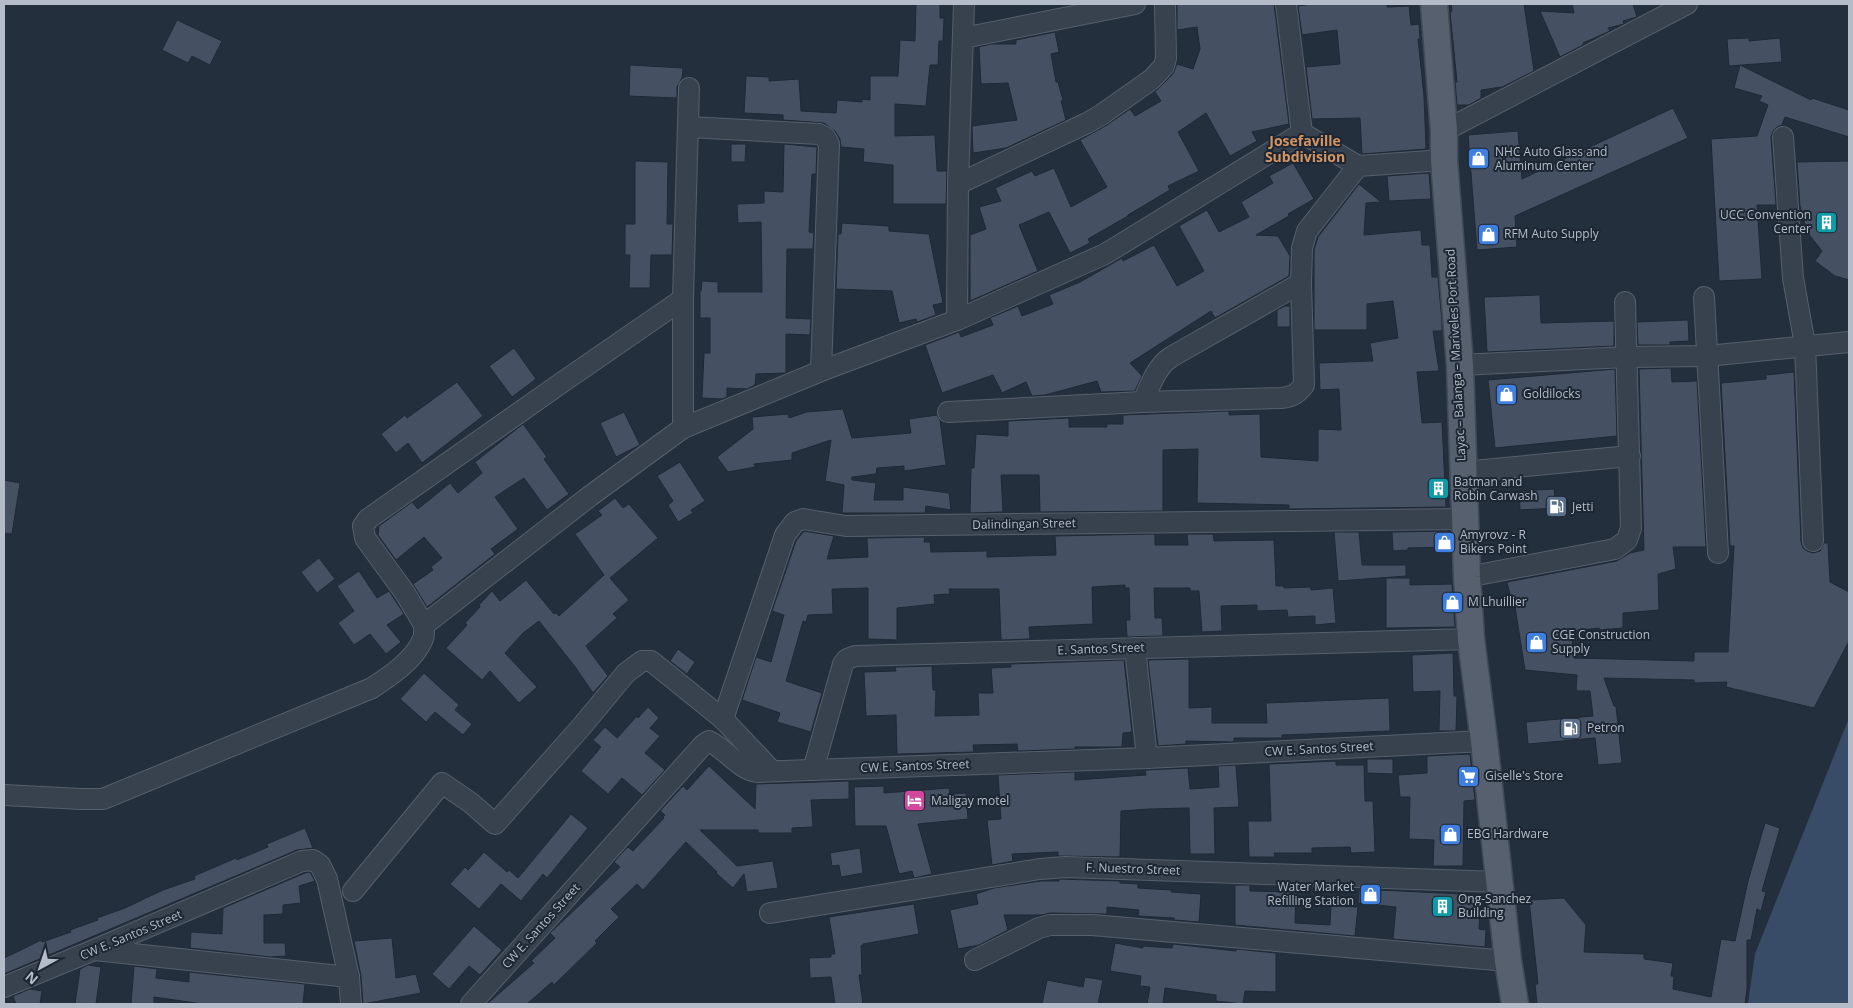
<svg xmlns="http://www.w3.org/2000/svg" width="1853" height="1008" font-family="'Open Sans',sans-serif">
<rect width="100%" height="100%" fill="#242f3e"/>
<!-- water -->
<path fill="#394c67" d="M1849 718V1004H1748L1755 954Z"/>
<!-- building -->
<g fill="#455162" stroke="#1f2835">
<path d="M916 4H940V18H944L943 41H939L938 65H930L926 106 895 104V136L935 135 937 171H947L946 204H893V165L863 162 864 149 841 147 840 139 835 131 824 123 783 120V115L744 113 746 76 769 77V81L799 79 801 111 836 113 837 100 862 102V99L870 100V76H898L900 40 915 41Z"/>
<path d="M1177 4H1274L1289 124 1252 132 1257 141 1230 156 1206 113 1178 132 1199 171 1168 186 1170 190 1128 215V216L1088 239 1090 243 1070 253 1049 212 1019 225 1038 271 970 301V235L986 229 979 207 1001 201 995 188 1032 171 1035 176 1054 168 1071 207 1107 187 1080 140 1107 125 1130 109 1135 116 1161 101 1155 92 1173 74 1177 64 1193 69 1200 49 1197 27 1177 30Z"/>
<path d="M1312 4H1387V7L1409 6 1411 25 1419 24 1420 39H1418L1424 96 1426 149 1362 154 1360 118 1312 119 1306 67 1340 64 1337 30 1302 35 1298 6Z"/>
<path d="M1451 4H1524L1534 71 1502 87 1481 90V98L1469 105H1457L1455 82H1457L1450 12 1452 11Z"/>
<path d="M1572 4H1633L1637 17 1623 21 1624 24 1608 28 1610 31 1583 43V45L1560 57 1540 11 1574 13Z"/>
<path d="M177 20 222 41 210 65 192 56 188 63 162 50Z"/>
<path d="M1055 32 1059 52 1051 54 1056 82H1058L1063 100 1061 101 1066 120 1006 148 973 153 972 126 1017 120 1008 83 981 84 979 47 991 44H1016V40Z"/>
<path d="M1749 38V41L1780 38 1782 62 1729 66 1727 39Z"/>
<path d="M630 65 683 68 682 78 677 87V98L629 96Z"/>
<path d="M1740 65 1811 100 1812 98 1849 110V137L1785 117 1782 125 1777 127 1773 131 1771 137 1776 205H1757L1762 279 1719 281 1711 139 1757 136 1768 105 1759 101 1762 96 1734 88Z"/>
<path d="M1673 108 1688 138 1515 216 1517 247 1477 250 1468 135 1518 131 1522 179Z"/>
<path d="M731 144H746L745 162H731Z"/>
<path d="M784 144 817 147 816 174H812L809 232 814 233 813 249H787L786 318 811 319 810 335 786 334V373L756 374 755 385 747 389 727 388V397L722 399 702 398 704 353H710V318H700V291H701L702 281 718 282V292H762L761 222 738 223 737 204 764 203V191L783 192Z"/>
<path d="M635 161 668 162 667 224H673L672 255H651L650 288H629L630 255H625V224H635Z"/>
<path d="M1849 161V280L1835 276 1815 261 1822 251 1807 232 1800 206 1797 162Z"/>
<path d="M1293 163 1314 199 1288 214 1289 216 1256 235 1278 236 1290 256 1289 276 1215 318 1211 311 1130 363 1142 376 1135 391 1101 392 1097 381 1045 395 1032 396 1026 382 1002 393 993 375 942 393 925 345 959 332 961 337 993 325 990 318 1018 306 1022 316 1053 304 1049 295 1080 282 1122 258 1123 261 1154 245 1177 286 1204 271 1179 226 1207 210 1219 232 1249 217 1241 202 1273 183 1269 176Z"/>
<path d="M1429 173 1431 199 1389 201 1387 176Z"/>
<path d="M1359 184 1381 202 1366 203 1364 235 1421 230 1422 245H1430L1432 277H1438L1442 322V331H1433L1439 371 1417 372 1422 423 1442 422 1446 507 1289 509V505L1197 503 1198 449 1163 450V511L1040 512 1039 475H1001L1003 512 970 513 971 468H974L976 434 1008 436V421L1069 418V427H1107V424H1123V415L1229 411V415L1260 414 1261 457 1318 461V429L1341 430 1339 389 1320 390 1319 363 1373 361 1370 343 1398 338 1393 301 1367 304V330H1314V250L1318 237Z"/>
<path d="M842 223 889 226V231L929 234 943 303 933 305 936 315 917 322 916 319 899 323 892 291 836 289 838 234H841Z"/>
<path d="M1540 295 1541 323 1614 321V346L1487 352 1484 297Z"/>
<path d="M1285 306H1290V327H1277V310Z"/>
<path d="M1688 320 1689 341 1670 342V345H1638L1637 322Z"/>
<path d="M514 348 536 379 512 397 489 366Z"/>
<path d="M1671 368 1672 382 1697 381 1706 547H1673L1676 569 1658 574 1659 610 1623 613V628L1600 630 1599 628 1571 631 1574 658 1694 661V652H1728L1734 546H1730L1721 383 1766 379V375L1794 372 1801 542 1803 548 1807 551 1813 553 1820 551 1824 543H1828L1830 582 1849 592V641L1814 708 1726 687 1727 682 1694 683V680L1604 678 1614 706H1616L1622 763 1598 765 1595 738 1528 744 1526 722 1593 716 1590 691H1576L1577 675 1525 670 1515 607H1513L1507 582 1617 561 1630 553 1644 550 1639 369Z"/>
<path d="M1615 369 1617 436 1495 448 1488 380Z"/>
<path d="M457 382 483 416 422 463 408 443 396 453 381 434 405 415 407 418Z"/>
<path d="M843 409 852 438 911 433 909 419 937 415 940 420 946 465 904 471V466L877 468 876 474 852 477V480L876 483 874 500H903V487L949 493 951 510 926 506 925 513H842L844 485 825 481 831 440 792 453V460L754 464 755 467 728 472 717 457 753 429 752 417 788 414 789 418 807 412Z"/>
<path d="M624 412 640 445 616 457 600 423Z"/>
<path d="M523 424 547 457 544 459 569 494 547 510 524 478 495 497 518 529 491 549 495 554 427 607 413 584 433 570 431 567 442 558 424 537 396 560 378 535 379 526 412 502 418 509 450 483 458 493 482 473 475 462Z"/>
<path d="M680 462 705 501 691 510 693 513 678 522 668 505 673 501 657 476Z"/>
<path d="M4 480 20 483 12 534 4 533Z"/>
<path d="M1554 489 1556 508 1520 510 1519 491Z"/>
<path d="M615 498 623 508 629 504 658 538 610 578 629 600 613 614 617 618 586 646 608 676 593 693 576 668 539 621 523 633 505 653 537 687 519 703 490 671 482 680 446 648 467 625 465 623 480 607 479 605 492 591 500 601 526 580 554 614 556 613 559 616 604 575 575 534 602 515 598 511Z"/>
<path d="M804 531 834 536 827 559 868 557 867 538 925 537 924 542H930L931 552 987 551V557L1056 555 1055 536 1155 534V545H1188L1187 534H1213L1214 541 1274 540 1276 586H1284V588L1311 587V590L1333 588 1336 623 1315 625V616L1288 617 1287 610 1257 611V605L1221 606 1222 631 1202 632 1199 591H1190V588H1154L1155 618H1162L1163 636 1127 637 1126 620H1130L1129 588H1125V585L1092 587 1093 624 1029 627 1030 639 1001 640 999 589H949L950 594 934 595 935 604 897 608V640L868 639V588L832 589 833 614 808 615 806 622 803 621 786 681 822 693 811 732 777 722 780 713 742 700 756 657 771 662 784 615 772 611 796 541Z"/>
<path d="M1449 531V547L1408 548V550L1393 551 1392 532Z"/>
<path d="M1334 532H1359L1362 565H1406V576L1338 581Z"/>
<path d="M319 558 335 579 317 593 301 572Z"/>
<path d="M359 571 377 598 389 591 404 614 387 625 401 642 386 654 370 634 354 645 338 623 354 611 337 586Z"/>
<path d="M1386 578H1410V585L1452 584 1455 627 1386 628Z"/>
<path d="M678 649 695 662 687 674 670 661Z"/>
<path d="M1453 653 1454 696H1457L1456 731H1439L1440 691 1413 692 1412 655Z"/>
<path d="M1189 659V708L1212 707V723H1267L1266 703 1389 698 1390 731 1282 735V738H1234V742L1186 741V744L1158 746 1148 660Z"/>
<path d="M1124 660 1132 732 1123 733 1122 747H1075V749L1018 751 1017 744 973 745 974 752 897 754 896 715 866 716 864 672 896 671 895 667 932 666 933 690H936L935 716 979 715 978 693H993L991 668 1011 667V664Z"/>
<path d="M424 673 459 705 455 710 472 724 463 735 435 712 426 722 400 699Z"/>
<path d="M648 707 659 718 650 728 660 736 645 753 665 770 642 795 622 778 608 794 581 771 601 747 593 740 605 727 617 738 637 716 638 718Z"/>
<path d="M1470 754 1475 800 1464 801 1463 866H1433L1434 840 1409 839 1410 797H1400L1398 775 1427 773V756Z"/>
<path d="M1367 759H1393V774L1367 773Z"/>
<path d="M1336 761V765H1364L1365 801H1373L1375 852 1351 853 1350 847 1312 848V853H1274L1275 857H1249L1248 821H1271L1269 764Z"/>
<path d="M1236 765 1239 807 1214 808 1215 854H1190L1189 808 1149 809 1121 811 1120 857 1058 856V852L1012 854 1013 861 992 865 987 820 1001 819 998 775 1075 772V780L1146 775 1145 770 1188 768 1190 789 1219 787 1218 766Z"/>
<path d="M709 766 755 809 756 784 849 781V799L811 800 813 827 792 828V833H758V830H700L737 866 773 861 778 888 747 892 744 874 733 888 716 873 717 872 686 842 643 890 637 884 611 909 619 917 595 941 597 943 554 985 552 982 527 1004H487L534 963 531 961 555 938 550 933 620 867 614 862 622 853 628 847 633 851 664 818 663 817 665 815 660 811 683 786 687 790Z"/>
<path d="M884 786V793L949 788 950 794 966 793 968 819 918 824 932 874 914 878 912 871 899 874 886 826H855L854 787Z"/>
<path d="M571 814 588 828 547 878 543 874 521 901 501 884 479 909 450 884 465 867 468 870 484 852 507 872 509 870 518 878Z"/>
<path d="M1765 823 1780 828 1762 891 1766 892 1761 911 1757 909 1751 940H1747V989L1745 1004H1537L1535 984H1538L1529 900 1564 898 1586 925 1584 952 1644 954V959L1673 963 1671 976H1674L1673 989 1711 997 1721 939 1735 941 1748 881Z"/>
<path d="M305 828 313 848 297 850 4 974V958L19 951 41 940 42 942 71 932 70 930 98 920 97 918 125 908 163 890 195 879 194 876 236 858 237 860 268 847 267 844Z"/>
<path d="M860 848 863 873 841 877 839 865 832 866 830 853Z"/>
<path d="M310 872 315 881 299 886 301 903 283 905V914L264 915V943H285L286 956 271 957 190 948 191 932 222 934 223 908 305 873Z"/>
<path d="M1059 879 1120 881V883L1138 884V888L1171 890V892L1201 894 1199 922 1174 920V918L1138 916 1139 910 1107 907V914L1050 913 1042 915H1004L1008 930 979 945 958 949 950 910 978 904 976 894 994 888 1041 881H1059Z"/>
<path d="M1235 885H1250V891L1296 892 1295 923 1330 925 1331 906 1358 907 1355 936 1235 925Z"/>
<path d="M1359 889 1481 895 1479 929 1486 930 1485 947 1393 939 1396 907 1358 903Z"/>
<path d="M914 904 919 934 863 944V945L861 946 862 975H859L863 1004H835L831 977 810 978 809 958 831 957V954H835L829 917Z"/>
<path d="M474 926 502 950 480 975 469 966 449 989 432 974Z"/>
<path d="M392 938 396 978 416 974 421 993 363 1004 361 976 354 941Z"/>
<path d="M1115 943 1143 948V946L1172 948 1173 944 1236 951V949L1276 953V992L1245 991 1243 1004 1216 1001V995L1165 988 1163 1004H1147L1150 987 1140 986 1141 976 1110 971Z"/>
<path d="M88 965 101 967 96 1004H75L80 969Z"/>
<path d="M134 966 157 969 156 978 189 982V972L305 984 303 1004H203L154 997V1004H131Z"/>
<path d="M1085 977 1103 980 1098 1004H1042L1047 980 1083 987Z"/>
<path d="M30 989 42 991 40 1004H16L13 996Z"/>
</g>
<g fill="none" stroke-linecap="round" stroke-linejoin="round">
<defs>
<g id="minor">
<path d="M1286 4 1302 133"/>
<path d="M963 38 1135 4"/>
<path d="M689 127 819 134 825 137 829 144 821 371"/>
<path d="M1444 131 1687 4"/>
<path d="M1783 137 1793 278 1805 345 1813 541"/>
<path d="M958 184 1087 123 1101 115 1152 79 1164 66 1166 58 1165 4"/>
<path d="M1704 297 1718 553"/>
<path d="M683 299 564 381 368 519 363 526 365 538 405 593 424 625 590 496 683 428 821 371 957 320 1105 254 1302 133 1358 166 1444 160"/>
<path d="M957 320 958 184 964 4"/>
<path d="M1460 365 1626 357 1707 356 1849 342"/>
<path d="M1143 402C1150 386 1156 367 1171 357L1301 283"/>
<path d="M948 412 1143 402 1281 398C1292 397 1297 394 1304 385L1301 283 1302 248 1307 231 1358 166"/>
<path d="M683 428V299L689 88"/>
<path d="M1463 472 1630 456"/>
<path d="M1467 577 1615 549 1627 540 1631 528 1625 302"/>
<path d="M1135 648 1147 758"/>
<path d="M723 719 785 535 795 522 803 519 846 526 1464 519"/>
<path d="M813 770 843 664 847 659 855 656 1471 639"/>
<path d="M4 795 81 799H103L372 688C390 676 413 661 422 641 425 636 424 630 424 625"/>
<path d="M353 891 442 783 471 803 495 824 582 726 626 673 642 661H651L723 719 772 771"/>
<path d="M770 913 1040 869 1065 867 1499 882"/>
<path d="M95 950 349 977"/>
<path d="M975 960 1039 928 1050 925H1092L1508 961"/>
<path d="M4 987 94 950 302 861 313 860 320 865 327 879 349 977 351 1004"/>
<path d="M471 1004 703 745 709 741C726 749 738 769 757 772L1147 758 1484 741"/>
</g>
<path id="major" d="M1434 4 1444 131V160L1460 365 1467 577 1471 639 1484 741 1508 961 1515 1004"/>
</defs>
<!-- minor casing -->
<use href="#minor" stroke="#565f6c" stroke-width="22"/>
<!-- major casing -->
<use href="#major" stroke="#414a57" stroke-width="29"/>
<!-- minor -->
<use href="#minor" stroke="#38414e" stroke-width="20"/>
<!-- major -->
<use href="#major" stroke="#56606e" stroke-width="26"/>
</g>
<!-- icons -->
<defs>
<symbol id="shop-square" viewBox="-11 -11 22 22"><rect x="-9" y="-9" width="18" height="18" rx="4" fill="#3f7fe0" stroke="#1d2633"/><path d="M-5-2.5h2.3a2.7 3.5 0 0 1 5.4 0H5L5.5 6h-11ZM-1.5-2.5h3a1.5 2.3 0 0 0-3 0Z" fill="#fff"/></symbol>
<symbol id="building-square" viewBox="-11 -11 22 22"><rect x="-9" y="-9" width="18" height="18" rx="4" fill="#0f9aa8" stroke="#1d2633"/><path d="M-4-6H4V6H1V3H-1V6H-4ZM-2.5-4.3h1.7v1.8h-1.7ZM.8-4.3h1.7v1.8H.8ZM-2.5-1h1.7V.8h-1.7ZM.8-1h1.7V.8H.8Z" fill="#fff"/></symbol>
<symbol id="fuel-square" viewBox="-11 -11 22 22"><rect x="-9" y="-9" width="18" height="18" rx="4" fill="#5c6f8a" stroke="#1d2633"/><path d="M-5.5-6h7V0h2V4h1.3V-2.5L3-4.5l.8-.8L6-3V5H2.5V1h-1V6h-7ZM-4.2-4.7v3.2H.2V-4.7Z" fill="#fff"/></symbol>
<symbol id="supermarket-square" viewBox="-11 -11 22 22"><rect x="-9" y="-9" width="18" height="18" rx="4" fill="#3f7fe0" stroke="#1d2633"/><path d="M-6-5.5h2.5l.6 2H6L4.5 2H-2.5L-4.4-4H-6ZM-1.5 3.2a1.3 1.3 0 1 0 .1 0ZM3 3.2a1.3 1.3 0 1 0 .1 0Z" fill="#fff"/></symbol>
<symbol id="hotel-square" viewBox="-11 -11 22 22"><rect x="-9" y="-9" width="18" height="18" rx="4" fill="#d1479c" stroke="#1d2633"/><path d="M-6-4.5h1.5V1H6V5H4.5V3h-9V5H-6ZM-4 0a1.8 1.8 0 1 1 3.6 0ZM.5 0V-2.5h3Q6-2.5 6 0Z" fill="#fff"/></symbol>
</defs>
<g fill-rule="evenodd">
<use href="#shop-square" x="1466" y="146" width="25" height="25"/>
<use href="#building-square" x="1814" y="210" width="25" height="25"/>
<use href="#shop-square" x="1476" y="222" width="25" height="25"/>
<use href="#shop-square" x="1494" y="382" width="25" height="25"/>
<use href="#building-square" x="1426" y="476" width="25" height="25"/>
<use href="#fuel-square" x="1544" y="494" width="25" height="25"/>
<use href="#shop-square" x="1432" y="530" width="25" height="25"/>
<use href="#shop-square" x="1440" y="590" width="25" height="25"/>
<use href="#shop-square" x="1524" y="630" width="25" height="25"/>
<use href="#fuel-square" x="1558" y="716" width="25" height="25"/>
<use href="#supermarket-square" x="1456" y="764" width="25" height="25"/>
<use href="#hotel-square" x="902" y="788" width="25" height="25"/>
<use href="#shop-square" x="1438" y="822" width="25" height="25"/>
<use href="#shop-square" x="1358" y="882" width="25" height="25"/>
<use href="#building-square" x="1430" y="894" width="25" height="25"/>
</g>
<g text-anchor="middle" stroke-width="4" stroke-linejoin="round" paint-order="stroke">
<!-- poi labels -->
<g font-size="12" fill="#b4bcc9" stroke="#1d2633" text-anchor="start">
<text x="1495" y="156">NHC Auto Glass and<tspan x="1495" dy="14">Aluminum Center</tspan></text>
<text x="1811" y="219" text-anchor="end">UCC Convention<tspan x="1811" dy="14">Center</tspan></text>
<text x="1504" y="238">RFM Auto Supply</text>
<text x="1523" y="398">Goldilocks</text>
<text x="1454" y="486">Batman and<tspan x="1454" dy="14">Robin Carwash</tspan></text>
<text x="1572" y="511">Jetti</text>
<text x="1460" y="539">Amyrovz - R<tspan x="1460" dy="14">Bikers Point</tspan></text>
<text x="1468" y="606">M Lhuillier</text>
<text x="1552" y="639">CGE Construction<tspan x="1552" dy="14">Supply</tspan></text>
<text x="1587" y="732">Petron</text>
<text x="1485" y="780">Giselle's Store</text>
<text x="931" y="805">Maligay motel</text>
<text x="1467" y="838">EBG Hardware</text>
<text x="1354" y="891" text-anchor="end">Water Market<tspan x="1354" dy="14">Refilling Station</tspan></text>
<text x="1458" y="903">Ong-Sanchez<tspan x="1458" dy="14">Building</tspan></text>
</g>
<!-- street labels -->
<g font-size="12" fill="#b4bcc9" stroke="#1d2633">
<text transform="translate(1456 355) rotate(-93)" y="4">Layac – Balanga – Mariveles Port Road</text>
<text transform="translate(1024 524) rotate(-1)" y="4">Dalindingan Street</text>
<text transform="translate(1101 649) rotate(-2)" y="4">E. Santos Street</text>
<text transform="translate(1319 749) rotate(-3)" y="4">CW E. Santos Street</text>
<text transform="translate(915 766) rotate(-2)" y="4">CW E. Santos Street</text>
<text transform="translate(1133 869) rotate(2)" y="4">F. Nuestro Street</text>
<text transform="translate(541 926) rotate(-48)" y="4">CW E. Santos Street</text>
<text transform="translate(131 935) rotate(-23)" y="4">CW E. Santos Street</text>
</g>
<!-- neighbourhood labels -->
<g font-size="14" font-weight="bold" fill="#d59563" stroke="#1d2633">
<text x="1305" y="146">Josefaville<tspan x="1305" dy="16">Subdivision</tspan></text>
</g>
</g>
<!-- border -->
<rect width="1853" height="1008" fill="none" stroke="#b4bcc9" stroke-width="10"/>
<!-- north arrow -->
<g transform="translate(40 968) rotate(220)" stroke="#1d2633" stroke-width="4" paint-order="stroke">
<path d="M0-4L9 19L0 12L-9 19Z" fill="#b4bcc9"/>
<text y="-8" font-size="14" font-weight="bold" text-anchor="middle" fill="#b4bcc9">N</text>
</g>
</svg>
